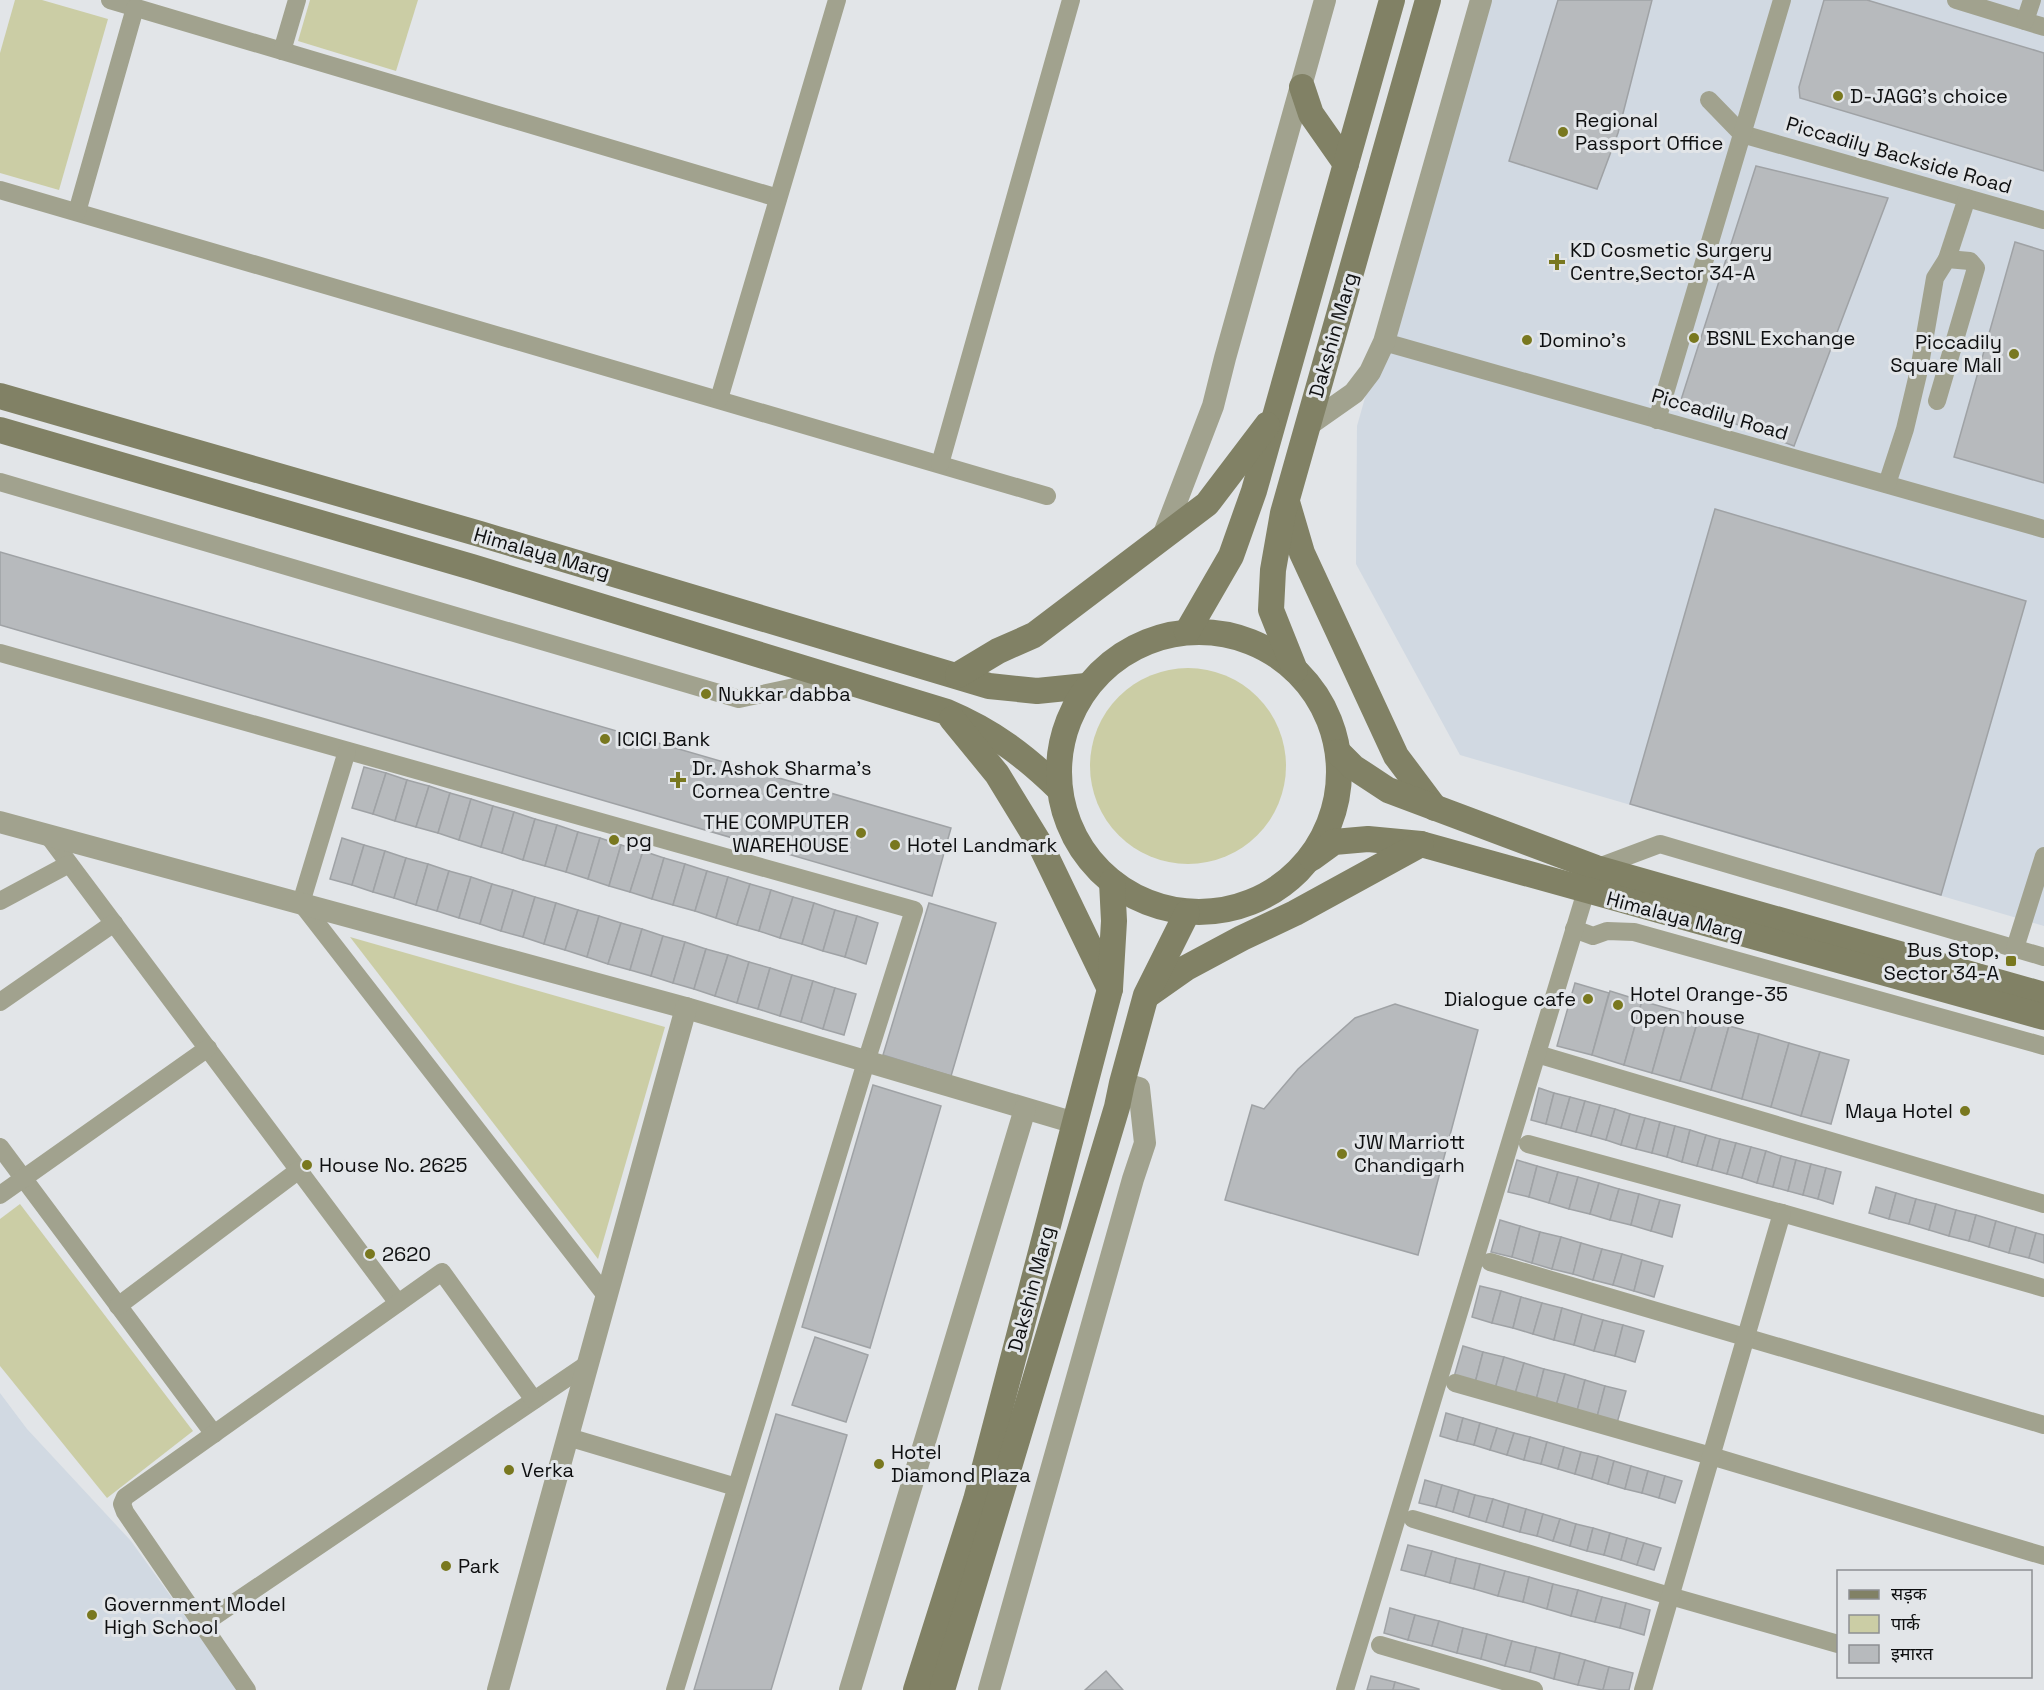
<svg xmlns="http://www.w3.org/2000/svg" width="2044" height="1690" font-family="'Space Grotesk','Noto Sans Devanagari',sans-serif">
<rect width="100%" height="100%" fill="#e2e5e8"/>
<!-- built -->
<g fill="#d1d9e2">
<path d="M1477 0H2044V926L1460 755 1356 564 1357 426Z"/>
<path d="M0 1393 27 1429 131 1541 238 1690H0Z"/>
</g>
<!-- green -->
<g fill="#cbcda5">
<path d="M15 0H42L108 19 59 190 0 173V53Z"/>
<path d="M310 0H418L396 71 298 41Z"/>
<circle cx="1188" cy="766" r="98"/>
<path d="M350 937 665 1027 598 1259Z"/>
<path d="M20 1204 193 1431 107 1498 0 1366V1219Z"/>
</g>
<!-- building -->
<g fill="#b7babd" stroke="#9fa2a5" stroke-width="1.5">
<path d="M1558 0H1652L1618 133 1597 189 1509 161Z"/>
<path d="M1824 0H1867L2044 53V171L1800 98 1799 87Z"/>
<path d="M1756 166 1888 198 1794 446 1680 403Z"/>
<path d="M2015 242 2044 251V483L1954 457Z"/>
<path d="M1715 509 2026 601 1941 895 1630 804Z"/>
<path d="M0 552 951 828 932 896 0 625Z"/>
<path d="M364 767 386 773 373 814 352 808Z"/>
<path d="M386 773 407 780 395 821 373 814Z"/>
<path d="M407 780 429 786 416 827 395 821Z"/>
<path d="M429 786 450 793 438 833 416 827Z"/>
<path d="M450 793 471 799 459 840 438 833Z"/>
<path d="M471 799 493 806 481 847 459 840Z"/>
<path d="M493 806 514 812 502 853 481 847Z"/>
<path d="M514 812 535 819 523 860 502 853Z"/>
<path d="M535 819 557 825 545 866 523 860Z"/>
<path d="M557 825 578 832 566 872 545 866Z"/>
<path d="M578 832 600 838 588 879 566 872Z"/>
<path d="M342 838 364 845 352 885 330 879Z"/>
<path d="M600 838 621 845 609 886 588 879Z"/>
<path d="M364 845 385 851 373 892 352 885Z"/>
<path d="M621 845 643 851 630 892 609 886Z"/>
<path d="M385 851 406 858 394 898 373 892Z"/>
<path d="M643 851 664 858 652 899 630 892Z"/>
<path d="M406 858 428 864 416 905 394 898Z"/>
<path d="M664 858 685 864 673 905 652 899Z"/>
<path d="M428 864 449 871 437 911 416 905Z"/>
<path d="M685 864 707 871 695 911 673 905Z"/>
<path d="M449 871 471 877 459 918 437 911Z"/>
<path d="M707 871 728 877 716 918 695 911Z"/>
<path d="M471 877 492 884 480 924 459 918Z"/>
<path d="M728 877 750 884 737 925 716 918Z"/>
<path d="M492 884 513 890 501 931 480 924Z"/>
<path d="M750 884 771 890 759 931 737 925Z"/>
<path d="M513 890 535 897 523 937 501 931Z"/>
<path d="M771 890 793 897 780 938 759 931Z"/>
<path d="M535 897 556 903 544 944 523 937Z"/>
<path d="M793 897 814 903 802 944 780 938Z"/>
<path d="M556 903 578 910 565 950 544 944Z"/>
<path d="M814 903 835 910 823 951 802 944Z"/>
<path d="M929 903 996 923 951 1076 883 1055Z"/>
<path d="M578 910 599 916 587 957 565 950Z"/>
<path d="M835 910 857 916 845 957 823 951Z"/>
<path d="M599 916 621 923 608 964 587 957Z"/>
<path d="M857 916 878 923 866 964 845 957Z"/>
<path d="M621 923 642 929 630 970 608 964Z"/>
<path d="M642 929 663 936 651 976 630 970Z"/>
<path d="M663 936 685 942 673 983 651 976Z"/>
<path d="M685 942 706 949 694 989 673 983Z"/>
<path d="M706 949 728 955 715 996 694 989Z"/>
<path d="M728 955 749 962 737 1003 715 996Z"/>
<path d="M749 962 770 968 758 1009 737 1003Z"/>
<path d="M770 968 792 975 780 1016 758 1009Z"/>
<path d="M792 975 813 981 801 1022 780 1016Z"/>
<path d="M813 981 835 988 823 1029 801 1022Z"/>
<path d="M1575 983 1609 993 1592 1055 1557 1046Z"/>
<path d="M835 988 856 994 844 1035 823 1029Z"/>
<path d="M1610 991 1642 1001 1624 1065 1592 1055Z"/>
<path d="M1642 1001 1670 1009 1652 1073 1624 1065Z"/>
<path d="M1395 1004 1478 1030 1418 1255 1225 1200 1252 1105 1264 1109 1298 1069 1355 1018Z"/>
<path d="M1670 1009 1699 1017 1680 1081 1652 1073Z"/>
<path d="M1699 1017 1729 1026 1711 1090 1680 1081Z"/>
<path d="M1729 1026 1759 1034 1742 1099 1711 1090Z"/>
<path d="M1759 1034 1789 1043 1771 1107 1742 1099Z"/>
<path d="M1789 1043 1820 1052 1801 1116 1771 1107Z"/>
<path d="M1820 1052 1849 1060 1831 1124 1801 1116Z"/>
<path d="M873 1085 941 1106 870 1348 802 1327Z"/>
<path d="M1539 1088 1554 1093 1546 1124 1531 1120Z"/>
<path d="M1554 1093 1570 1097 1561 1128 1546 1124Z"/>
<path d="M1570 1097 1585 1101 1576 1132 1561 1128Z"/>
<path d="M1585 1101 1600 1105 1591 1136 1576 1132Z"/>
<path d="M1600 1105 1615 1109 1606 1140 1591 1136Z"/>
<path d="M1615 1109 1630 1114 1621 1145 1606 1140Z"/>
<path d="M1630 1114 1645 1118 1636 1149 1621 1145Z"/>
<path d="M1645 1118 1660 1122 1652 1153 1636 1149Z"/>
<path d="M1660 1122 1675 1126 1667 1157 1652 1153Z"/>
<path d="M1675 1126 1690 1130 1682 1162 1667 1157Z"/>
<path d="M1690 1130 1706 1135 1697 1166 1682 1162Z"/>
<path d="M1706 1135 1720 1139 1712 1170 1697 1166Z"/>
<path d="M1720 1139 1736 1143 1727 1174 1712 1170Z"/>
<path d="M1736 1143 1751 1147 1742 1178 1727 1174Z"/>
<path d="M1751 1147 1766 1151 1757 1183 1742 1178Z"/>
<path d="M1766 1151 1781 1156 1773 1187 1757 1183Z"/>
<path d="M1781 1156 1796 1160 1788 1191 1773 1187Z"/>
<path d="M1517 1160 1537 1166 1529 1197 1508 1192Z"/>
<path d="M1796 1160 1811 1164 1803 1195 1788 1191Z"/>
<path d="M1811 1164 1826 1168 1818 1199 1803 1195Z"/>
<path d="M1537 1166 1558 1172 1549 1203 1529 1197Z"/>
<path d="M1826 1168 1841 1172 1833 1204 1818 1199Z"/>
<path d="M1558 1172 1578 1177 1569 1209 1549 1203Z"/>
<path d="M1578 1177 1599 1183 1590 1214 1569 1209Z"/>
<path d="M1599 1183 1619 1189 1610 1220 1590 1214Z"/>
<path d="M1876 1187 1896 1193 1889 1219 1869 1213Z"/>
<path d="M1619 1189 1639 1194 1631 1225 1610 1220Z"/>
<path d="M1896 1193 1916 1199 1909 1224 1889 1219Z"/>
<path d="M1639 1194 1660 1200 1651 1231 1631 1225Z"/>
<path d="M1916 1199 1936 1204 1929 1230 1909 1224Z"/>
<path d="M1660 1200 1680 1205 1672 1237 1651 1231Z"/>
<path d="M1936 1204 1956 1210 1949 1236 1929 1230Z"/>
<path d="M1956 1210 1976 1215 1969 1241 1949 1236Z"/>
<path d="M1976 1215 1996 1221 1989 1247 1969 1241Z"/>
<path d="M1500 1220 1520 1226 1512 1257 1491 1252Z"/>
<path d="M1996 1221 2016 1227 2009 1253 1989 1247Z"/>
<path d="M1520 1226 1540 1232 1532 1263 1512 1257Z"/>
<path d="M2016 1227 2036 1233 2029 1258 2009 1253Z"/>
<path d="M1540 1232 1561 1237 1552 1269 1532 1263Z"/>
<path d="M2036 1233 2044 1235V1263L2029 1258Z"/>
<path d="M1561 1237 1581 1243 1573 1274 1552 1269Z"/>
<path d="M1581 1243 1602 1249 1593 1280 1573 1274Z"/>
<path d="M1602 1249 1622 1254 1613 1285 1593 1280Z"/>
<path d="M1622 1254 1642 1260 1634 1291 1613 1285Z"/>
<path d="M1642 1260 1663 1266 1654 1297 1634 1291Z"/>
<path d="M1480 1286 1501 1291 1492 1323 1472 1317Z"/>
<path d="M1501 1291 1521 1297 1513 1328 1492 1323Z"/>
<path d="M1521 1297 1542 1303 1533 1334 1513 1328Z"/>
<path d="M1542 1303 1562 1308 1554 1340 1533 1334Z"/>
<path d="M1562 1308 1582 1314 1574 1345 1554 1340Z"/>
<path d="M1582 1314 1603 1320 1594 1351 1574 1345Z"/>
<path d="M1603 1320 1623 1325 1615 1356 1594 1351Z"/>
<path d="M1623 1325 1644 1331 1635 1362 1615 1356Z"/>
<path d="M815 1337 868 1355 846 1422 792 1405Z"/>
<path d="M1463 1346 1483 1352 1475 1383 1454 1377Z"/>
<path d="M1483 1352 1504 1357 1495 1389 1475 1383Z"/>
<path d="M1504 1357 1524 1363 1515 1394 1495 1389Z"/>
<path d="M1524 1363 1544 1369 1536 1400 1515 1394Z"/>
<path d="M1544 1369 1565 1374 1556 1406 1536 1400Z"/>
<path d="M1565 1374 1585 1380 1577 1411 1556 1406Z"/>
<path d="M1585 1380 1605 1386 1597 1417 1577 1411Z"/>
<path d="M1605 1386 1626 1391 1617 1423 1597 1417Z"/>
<path d="M1446 1413 1463 1418 1457 1441 1440 1436Z"/>
<path d="M776 1414 847 1435 771 1690H694Z"/>
<path d="M1463 1418 1480 1423 1474 1445 1457 1441Z"/>
<path d="M1480 1423 1497 1428 1490 1450 1474 1445Z"/>
<path d="M1497 1428 1514 1433 1507 1455 1490 1450Z"/>
<path d="M1514 1433 1530 1437 1524 1460 1507 1455Z"/>
<path d="M1530 1437 1547 1442 1541 1464 1524 1460Z"/>
<path d="M1547 1442 1564 1447 1558 1469 1541 1464Z"/>
<path d="M1564 1447 1581 1452 1575 1474 1558 1469Z"/>
<path d="M1581 1452 1598 1456 1592 1479 1575 1474Z"/>
<path d="M1598 1456 1614 1461 1608 1484 1592 1479Z"/>
<path d="M1614 1461 1631 1466 1625 1489 1608 1484Z"/>
<path d="M1631 1466 1648 1471 1642 1493 1625 1489Z"/>
<path d="M1648 1471 1665 1476 1659 1498 1642 1493Z"/>
<path d="M1665 1476 1682 1481 1675 1503 1659 1498Z"/>
<path d="M1425 1480 1442 1485 1436 1507 1419 1503Z"/>
<path d="M1442 1485 1459 1490 1453 1512 1436 1507Z"/>
<path d="M1459 1490 1475 1495 1469 1517 1453 1512Z"/>
<path d="M1475 1495 1493 1499 1486 1522 1469 1517Z"/>
<path d="M1493 1499 1509 1504 1503 1527 1486 1522Z"/>
<path d="M1509 1504 1526 1509 1520 1532 1503 1527Z"/>
<path d="M1526 1509 1543 1514 1537 1536 1520 1532Z"/>
<path d="M1543 1514 1560 1519 1553 1541 1537 1536Z"/>
<path d="M1560 1519 1576 1524 1570 1546 1553 1541Z"/>
<path d="M1576 1524 1593 1528 1587 1551 1570 1546Z"/>
<path d="M1593 1528 1610 1533 1604 1555 1587 1551Z"/>
<path d="M1610 1533 1627 1538 1621 1560 1604 1555Z"/>
<path d="M1627 1538 1644 1543 1637 1565 1621 1560Z"/>
<path d="M1644 1543 1661 1548 1654 1570 1637 1565Z"/>
<path d="M1408 1545 1432 1551 1425 1576 1401 1570Z"/>
<path d="M1432 1551 1456 1558 1450 1583 1425 1576Z"/>
<path d="M1456 1558 1480 1564 1474 1589 1450 1583Z"/>
<path d="M1480 1564 1505 1571 1498 1596 1474 1589Z"/>
<path d="M1505 1571 1529 1577 1523 1602 1498 1596Z"/>
<path d="M1529 1577 1553 1584 1547 1609 1523 1602Z"/>
<path d="M1553 1584 1578 1590 1571 1616 1547 1609Z"/>
<path d="M1578 1590 1602 1597 1595 1622 1571 1616Z"/>
<path d="M1602 1597 1626 1603 1620 1628 1595 1622Z"/>
<path d="M1626 1603 1650 1610 1644 1635 1620 1628Z"/>
<path d="M1390 1608 1415 1615 1408 1640 1384 1633Z"/>
<path d="M1415 1615 1439 1621 1432 1646 1408 1640Z"/>
<path d="M1439 1621 1463 1628 1457 1653 1432 1646Z"/>
<path d="M1463 1628 1487 1634 1481 1659 1457 1653Z"/>
<path d="M1487 1634 1512 1641 1505 1666 1481 1659Z"/>
<path d="M1512 1641 1536 1647 1530 1672 1505 1666Z"/>
<path d="M1536 1647 1560 1653 1554 1679 1530 1672Z"/>
<path d="M1560 1653 1585 1660 1578 1685 1554 1679Z"/>
<path d="M1585 1660 1609 1667 1603 1690 1578 1685Z"/>
<path d="M1609 1667 1633 1673 1629 1690H1603Z"/>
<path d="M1106 1671 1123 1690H1085Z"/>
<path d="M1371 1676 1395 1682 1393 1690H1367Z"/>
<path d="M1395 1682 1419 1689V1690H1393Z"/>
</g>
<g fill="none" stroke-linecap="round" stroke-linejoin="round">
<!-- minor -->
<g stroke="#a1a28e" stroke-width="18">
<path d="M110 0 778 198"/>
<path d="M1956 0 2044 27"/>
<path d="M2025 21 2032 0"/>
<path d="M282 51 297 0"/>
<path d="M1709 100 1742 134 2044 220"/>
<path d="M0 190 1047 496"/>
<path d="M77 212 135 8"/>
<path d="M1947 259 1967 198"/>
<path d="M1384 342 2044 529"/>
<path d="M719 399 837 0"/>
<path d="M1657 420 1782 0"/>
<path d="M940 464 1071 0"/>
<path d="M0 482 739 699 832 679"/>
<path d="M1887 484 1905 429 1919 370 1935 278 1947 259 1970 261 1976 268 1937 401"/>
<path d="M0 653 914 910 866 1062 675 1690"/>
<path d="M347 751 301 903 607 1297"/>
<path d="M47 834 398 1303"/>
<path d="M1596 868 1660 844 2044 957"/>
<path d="M0 901 69 864"/>
<path d="M1574 929 1593 936 1607 931 1634 932 2044 1046"/>
<path d="M2015 948 2044 856"/>
<path d="M0 1002 114 923"/>
<path d="M1537 1054 2044 1204"/>
<path d="M1528 1144 1782 1213 2044 1288"/>
<path d="M0 1147 214 1434"/>
<path d="M0 1195 208 1048"/>
<path d="M1490 1262 2044 1425"/>
<path d="M118 1306 299 1170"/>
<path d="M1455 1383 1711 1456 2044 1556"/>
<path d="M568 1437 736 1487"/>
<path d="M1413 1519 1670 1596 1838 1644"/>
<path d="M203 1624 589 1363"/>
<path d="M1380 1645 1534 1690"/>
<path d="M247 1690 125 1512 122 1504 125 1497 442 1272 534 1400"/>
<path d="M1345 1690 1586 891"/>
<path d="M1643 1690 1782 1213"/>
</g>
<!-- tertiary -->
<g stroke="#a1a28e" stroke-width="22">
<path d="M1307 426 1354 393 1370 372 1384 342 1481 0"/>
<path d="M1162 539 1213 406 1225 358 1325 0"/>
<path d="M0 822 686 1008 1075 1123"/>
<path d="M498 1690 686 1008"/>
<path d="M850 1690 1025 1109"/>
<path d="M989 1690 1133 1179 1145 1143 1139 1088 1122 1083"/>
</g>
<!-- secondary -->
<g stroke="#818165" stroke-width="26">
<path d="M1302 87 1311 114 1346 164"/>
<path d="M0 396 480 534 989 686 1037 691 1086 686"/>
<path d="M0 430 472 567 947 712C992 731 1024 755 1059 789"/>
<path d="M1287 502 1302 553 1396 756 1435 808"/>
<circle cx="1199" cy="772" r="140"/>
<path d="M1187 632 1231 556 1254 491 1392 0"/>
<path d="M1295 670 1271 610 1273 570 1283 513 1428 0"/>
<path d="M958 675 998 651 1034 635 1207 504 1267 425"/>
<path d="M952 719 997 774 1041 846 1110 989"/>
<path d="M1338 752 1353 767 1388 790 1596 868 2044 995"/>
<path d="M1312 858 1334 842 1368 839 1421 844 2044 1017"/>
<path d="M1149 994 1186 968 1242 938 1295 913 1421 844"/>
<path d="M916 1690 976 1500 1110 989 1114 921 1112 882"/>
<path d="M942 1690 1117 1107 1122 1083 1146 995 1187 913"/>
</g>
</g>
<!-- markers -->
<g fill="#79781f" stroke="#e2e5e8" stroke-width="2">
<circle cx="1838" cy="96" r="6"/>
<circle cx="1563" cy="132" r="6"/>
<path d="M1554 253h6v6h6v6h-6v6h-6v-6h-6v-6h6z"/>
<circle cx="1694" cy="338" r="6"/>
<circle cx="1527" cy="340" r="6"/>
<circle cx="2014" cy="354" r="6"/>
<circle cx="706" cy="694" r="6"/>
<circle cx="605" cy="739" r="6"/>
<path d="M675 771h6v6h6v6h-6v6h-6v-6h-6v-6h6z"/>
<circle cx="861" cy="833" r="6"/>
<circle cx="614" cy="840" r="6"/>
<circle cx="895" cy="845" r="6"/>
<rect x="2005" y="955" width="12" height="12" rx="3"/>
<circle cx="1588" cy="999" r="6"/>
<circle cx="1618" cy="1005" r="6"/>
<circle cx="1965" cy="1111" r="6"/>
<circle cx="1342" cy="1154" r="6"/>
<circle cx="307" cy="1165" r="6"/>
<circle cx="370" cy="1254" r="6"/>
<circle cx="879" cy="1464" r="6"/>
<circle cx="509" cy="1470" r="6"/>
<circle cx="446" cy="1566" r="6"/>
<circle cx="92" cy="1615" r="6"/>
</g>
<g text-anchor="middle" stroke-width="6" stroke-linejoin="round" paint-order="stroke">
<!-- poi labels -->
<g font-size="20" fill="#0e0f10" stroke="#e2e5e8" text-anchor="start">
<text x="1850" y="103">D-JAGG's choice</text>
<text x="1575" y="127">Regional<tspan x="1575" dy="23">Passport Office</tspan></text>
<text x="1570" y="257">KD Cosmetic Surgery<tspan x="1570" dy="23">Centre,Sector 34-A</tspan></text>
<text x="1706" y="345">BSNL Exchange</text>
<text x="1539" y="347">Domino's</text>
<text x="2002" y="349" text-anchor="end">Piccadily<tspan x="2002" dy="23">Square Mall</tspan></text>
<text x="718" y="701">Nukkar dabba</text>
<text x="617" y="746">ICICI Bank</text>
<text x="692" y="775">Dr. Ashok Sharma's<tspan x="692" dy="23">Cornea Centre</tspan></text>
<text x="849" y="829" text-anchor="end">THE COMPUTER<tspan x="849" dy="23">WAREHOUSE</tspan></text>
<text x="626" y="847">pg</text>
<text x="907" y="852">Hotel Landmark</text>
<text x="1999" y="957" text-anchor="end">Bus Stop,<tspan x="1999" dy="23">Sector 34-A</tspan></text>
<text x="1630" y="1001">Hotel Orange-35<tspan x="1630" dy="23">Open house</tspan></text>
<text x="1576" y="1006" text-anchor="end">Dialogue cafe</text>
<text x="1953" y="1118" text-anchor="end">Maya Hotel</text>
<text x="1354" y="1149">JW Marriott<tspan x="1354" dy="23">Chandigarh</tspan></text>
<text x="319" y="1172">House No. 2625</text>
<text x="382" y="1261">2620</text>
<text x="891" y="1459">Hotel<tspan x="891" dy="23">Diamond Plaza</tspan></text>
<text x="521" y="1477">Verka</text>
<text x="458" y="1573">Park</text>
<text x="104" y="1611">Government Model<tspan x="104" dy="23">High School</tspan></text>
</g>
<!-- street labels -->
<g font-size="20" fill="#0e0f10" stroke="#e2e5e8">
<text transform="translate(1899 155) rotate(16)" y="7">Piccadily Backside Road</text>
<text transform="translate(1333 335) rotate(-74)" y="7">Dakshin Marg</text>
<text transform="translate(1720 414) rotate(16)" y="7">Piccadily Road</text>
<text transform="translate(542 553) rotate(16)" y="7">Himalaya Marg</text>
<text transform="translate(1675 916) rotate(15)" y="7">Himalaya Marg</text>
<text transform="translate(1031 1289) rotate(-75)" y="7">Dakshin Marg</text>
</g>
</g>
<!-- legend -->
<rect x="1837" y="1570" width="195" height="108" fill="#e2e5e8" stroke="#8d8f92" stroke-width="1.5"/>
<rect x="1849" y="1590" width="30" height="9" fill="#818165" stroke="#8d8f92" stroke-width="1.5"/>
<text x="1891" y="1600" font-size="18" fill="#0e0f10">सड़क</text>
<rect x="1849" y="1615" width="30" height="18" fill="#cbcda5" stroke="#8d8f92" stroke-width="1.5"/>
<text x="1891" y="1630" font-size="18" fill="#0e0f10">पार्क</text>
<rect x="1849" y="1645" width="30" height="18" fill="#b7babd" stroke="#8d8f92" stroke-width="1.5"/>
<text x="1891" y="1660" font-size="18" fill="#0e0f10">इमारत</text>
</svg>
